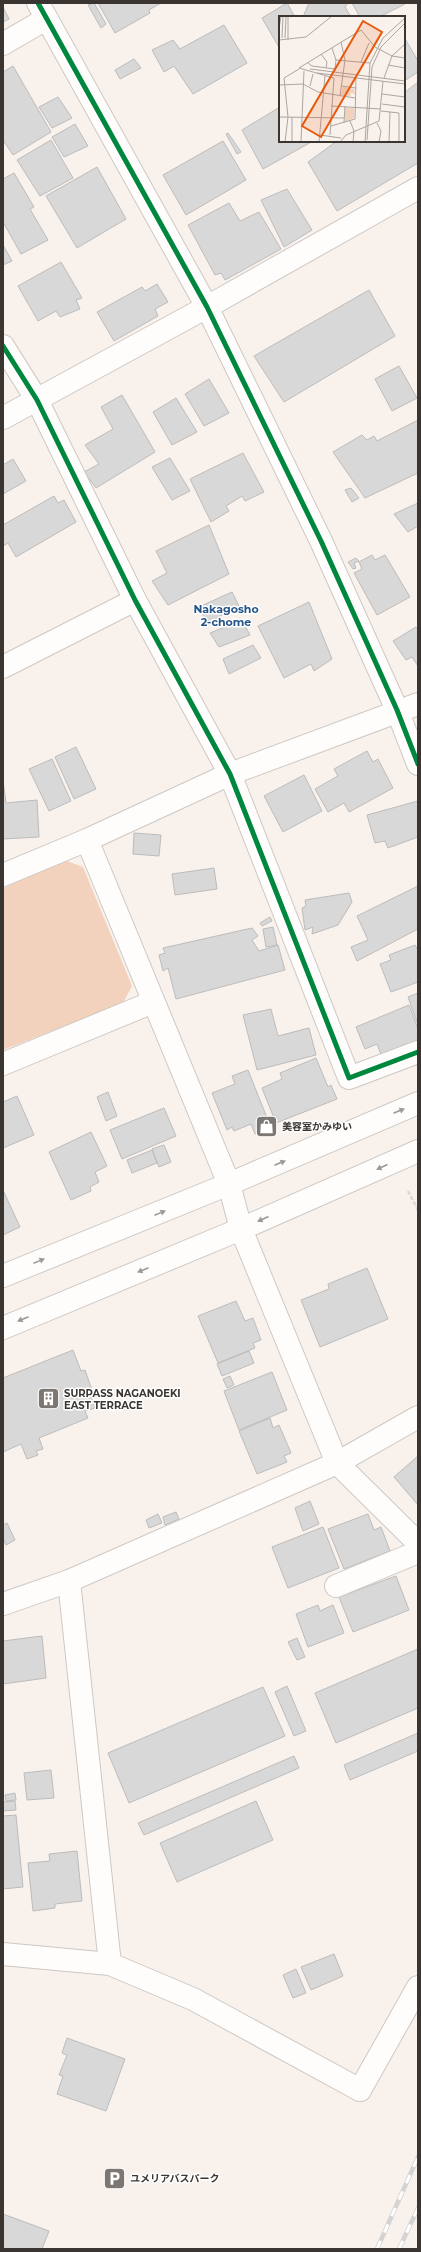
<svg xmlns="http://www.w3.org/2000/svg" width="421" height="2252" font-family="Montserrat,'Noto Sans JP',sans-serif">
<rect width="100%" height="100%" fill="#f8f1ec"/>
<!-- green -->
<path fill="#f2d2bc" d="M64 860 83 867 132 986 123 1003 3 1050V888Z"/>
<!-- building -->
<g fill="#d9d8d8" stroke="#bdbcbc">
<path d="M94 3 106 24 101 28 88 5Z"/>
<path d="M98 3H161L149 10 150 13 115 33Z"/>
<path d="M287 3 295 17H280V49L262 18Z"/>
<path d="M309 3H348L345 7 351 17H303Z"/>
<path d="M352 3H404L405 4 379 17H360Z"/>
<path d="M3 7 9 19 3 22Z"/>
<path d="M224 25 247 63 193 94 174 66 164 72 152 50 173 40 180 49Z"/>
<path d="M404 37 418 61V72L404 81Z"/>
<path d="M134 59 141 68 120 79 115 70Z"/>
<path d="M13 66 51 132 13 155 3 140V72Z"/>
<path d="M418 82V163L337 211 308 162 337 141H404V93Z"/>
<path d="M58 97 72 118 52 128 39 107Z"/>
<path d="M280 107V141H313L263 169 242 130Z"/>
<path d="M75 124 88 146 64 157 52 137Z"/>
<path d="M228 133 241 152 237 154 226 134Z"/>
<path d="M51 140 73 178 40 196 17 160Z"/>
<path d="M223 141 246 180 186 215 163 175Z"/>
<path d="M97 167 126 219 77 248 46 196Z"/>
<path d="M14 173 34 207 30 209 48 240 21 254 3 222V179Z"/>
<path d="M287 189 312 230 284 247 261 200Z"/>
<path d="M229 203 240 221 259 212 281 249 225 280 221 273 215 275 188 225Z"/>
<path d="M3 245 12 261 3 265Z"/>
<path d="M61 262 82 298 76 300 80 309 60 317 56 311 38 321 18 286Z"/>
<path d="M157 284 168 302 155 309 158 316 114 341 97 312 142 287 145 291Z"/>
<path d="M369 290 395 336 284 402 254 356Z"/>
<path d="M399 366 417 398 392 411 375 379Z"/>
<path d="M209 379 229 413 204 426 185 394Z"/>
<path d="M122 395 155 452 96 488 84 472 99 464 85 445 113 429 101 407Z"/>
<path d="M176 398 197 432 172 445 153 412Z"/>
<path d="M418 420V473L365 498 333 452 362 435 367 440 374 436 377 441Z"/>
<path d="M243 453 264 492 245 501 242 496 226 506 229 511 211 522 190 479Z"/>
<path d="M170 458 190 491 172 500 152 467Z"/>
<path d="M13 459 26 481 3 494V465Z"/>
<path d="M351 488 359 498 352 502 345 490Z"/>
<path d="M54 496 58 503 64 500 76 522 16 557 8 543 3 546V525Z"/>
<path d="M418 503V526L408 532 394 514Z"/>
<path d="M209 525 229 574 168 605 152 581 167 573 156 551Z"/>
<path d="M372 555 375 560 385 555 410 597 377 615 354 573 362 569 359 562Z"/>
<path d="M356 558 359 561 354 563 356 568 353 569 348 562Z"/>
<path d="M232 592 239 606 207 623 199 607Z"/>
<path d="M309 602 332 659 314 671 311 664 284 678 258 626Z"/>
<path d="M242 620 250 635 219 647 210 633Z"/>
<path d="M416 627 418 630V666L412 657 406 660 393 641Z"/>
<path d="M253 645 261 658 229 674 223 659Z"/>
<path d="M76 747 96 789 74 799 55 757Z"/>
<path d="M367 751 373 762 378 759 393 788 349 812 344 803 328 812 315 789 338 776 334 769Z"/>
<path d="M52 759 71 801 49 811 29 769Z"/>
<path d="M304 775 322 811 283 832 264 796Z"/>
<path d="M3 780 6 803 37 800 39 837 3 839Z"/>
<path d="M418 801V837L388 848 385 841 375 843 367 815Z"/>
<path d="M134 833 161 835 159 856 133 854Z"/>
<path d="M214 868 217 889 175 895 172 874Z"/>
<path d="M418 886V929L357 961 351 947 368 940 357 916Z"/>
<path d="M349 893 352 902 338 925 312 934 313 927 305 930 302 908 306 906 305 900Z"/>
<path d="M270 917 272 921 262 926 260 923Z"/>
<path d="M273 927 277 945 266 947 263 929Z"/>
<path d="M252 928 258 936 252 940 259 951 278 945 285 970 176 999 168 968 163 971 159 955 165 953 163 948Z"/>
<path d="M415 945 418 950V982L391 992 380 964 391 960 389 955Z"/>
<path d="M418 993V1025L408 997Z"/>
<path d="M409 1005 418 1029V1042L382 1057 377 1044 365 1049 356 1027Z"/>
<path d="M271 1009 278 1036 309 1028 316 1055 257 1070 243 1015Z"/>
<path d="M316 1058 328 1087 331 1085 337 1099 276 1123 262 1088 282 1079 280 1073Z"/>
<path d="M248 1070 271 1128 255 1134 251 1124 234 1131 232 1127 227 1130 212 1093 235 1084 232 1076Z"/>
<path d="M108 1092 117 1116 106 1121 97 1097Z"/>
<path d="M17 1096 34 1135 3 1148V1102Z"/>
<path d="M164 1108 176 1136 122 1159 110 1130Z"/>
<path d="M91 1132 107 1166 95 1172 99 1182 90 1187 91 1191 71 1200 49 1152Z"/>
<path d="M164 1145 171 1162 159 1167 152 1149Z"/>
<path d="M152 1150 157 1163 132 1173 127 1160Z"/>
<path d="M3 1190 20 1227 3 1235Z"/>
<path d="M367 1268 388 1319 320 1347 301 1300 329 1289 328 1284Z"/>
<path d="M236 1301 245 1321 253 1318 261 1340 253 1343 255 1348 218 1363 198 1316Z"/>
<path d="M73 1350 81 1371 85 1370 92 1390 89 1391 95 1408 85 1411 88 1418 39 1438 43 1449 36 1451 38 1455 27 1459 21 1444 3 1452V1378Z"/>
<path d="M249 1351 254 1363 222 1376 217 1364Z"/>
<path d="M272 1372 287 1410 239 1430 224 1391Z"/>
<path d="M230 1376 234 1385 227 1388 223 1379Z"/>
<path d="M270 1418 273 1428 279 1425 291 1453 284 1456 287 1462 257 1474 239 1431Z"/>
<path d="M418 1456V1505L394 1477Z"/>
<path d="M310 1501 319 1524 303 1531 295 1508Z"/>
<path d="M176 1512 179 1519 165 1525 163 1517Z"/>
<path d="M158 1514 162 1523 149 1528 146 1520Z"/>
<path d="M368 1514 374 1530 381 1527 390 1551 344 1569 328 1529Z"/>
<path d="M7 1523 15 1540 6 1545 3 1539V1525Z"/>
<path d="M323 1527 339 1568 288 1588 272 1547Z"/>
<path d="M396 1576 409 1610 353 1632 339 1597Z"/>
<path d="M318 1605 320 1611 333 1605 344 1633 308 1647 296 1614Z"/>
<path d="M42 1636 46 1678 3 1684V1641Z"/>
<path d="M297 1638 305 1657 297 1660 288 1642Z"/>
<path d="M418 1649V1708L336 1743 315 1693Z"/>
<path d="M287 1686 306 1731 294 1736 275 1692Z"/>
<path d="M263 1687 285 1736 129 1803 108 1753Z"/>
<path d="M418 1733V1751L350 1780 344 1765Z"/>
<path d="M294 1756 299 1768 144 1835 138 1823Z"/>
<path d="M51 1770 54 1798 27 1800 24 1773Z"/>
<path d="M15 1793 16 1800 6 1801 5 1795Z"/>
<path d="M15 1801 16 1810 3 1811V1802Z"/>
<path d="M256 1801 273 1840 177 1882 160 1843Z"/>
<path d="M16 1815 23 1887 3 1889V1816Z"/>
<path d="M77 1851 82 1901 55 1904V1908L33 1911 28 1863 50 1861 49 1854Z"/>
<path d="M334 1954 343 1976 311 1990 301 1967Z"/>
<path d="M296 1969 306 1993 293 1998 283 1975Z"/>
<path d="M67 2038 125 2059 106 2111 57 2094 63 2076 59 2075 67 2055 62 2053Z"/>
<path d="M3 2214 49 2231 42 2249H3Z"/>
</g>
<g fill="none" stroke-linecap="round" stroke-linejoin="round">
<defs>
<g id="minor">
<path d="M38 3 207 307 321 541 397 710 418 764"/>
<path d="M3 44 46 19"/>
<path d="M3 346 37 400 135 600 230 774 349 1078 418 1052"/>
<path d="M3 418 207 307 418 188"/>
<path d="M3 667 135 600"/>
<path d="M87 840 229 1184 241 1229 337 1463 418 1543"/>
<path d="M3 875 87 840 230 774 418 704"/>
<path d="M3 1064 153 1002"/>
<path d="M69 1581 110 1964"/>
<path d="M336 1586 418 1552"/>
<path d="M3 1604 69 1581 337 1463 418 1417"/>
<path d="M360 2090 418 1987"/>
</g>
<g id="tertiary">
<path d="M3 1276 229 1184 418 1103"/>
<path d="M3 1328 241 1229 418 1151"/>
<path d="M3 1954 110 1964 193 1999 360 2090"/>
</g>
</defs>
<!-- minor casing -->
<use href="#minor" stroke="#cec8c4" stroke-width="24"/>
<!-- tertiary casing -->
<use href="#tertiary" stroke="#cec8c4" stroke-width="24"/>
<!-- path -->
<path stroke="#dbd8d7" stroke-width="2.5" stroke-dasharray="4 2" stroke-linecap="butt" d="M408 1191 418 1210"/>
<!-- minor -->
<use href="#minor" stroke="#fefdfc" stroke-width="22"/>
<!-- tertiary -->
<use href="#tertiary" stroke="#fefdfc" stroke-width="22"/>
<defs>
<g id="rail">
<path d="M377 2249 418 2157"/>
<path d="M399 2249 418 2208"/>
</g>
</defs>
<!-- rail casing -->
<use href="#rail" stroke="#d5d3d2" stroke-width="4.5"/>
<!-- rail -->
<use href="#rail" stroke="#fff" stroke-width="3" stroke-dasharray="9" stroke-linecap="butt"/>
<defs>
<g id="cycleway">
<path d="M38 3 207 307 321 541 397 710 418 764"/>
<path d="M3 346 37 400 135 600 230 774 349 1078 418 1052"/>
</g>
</defs>
<!-- cycleway casing -->
<use href="#cycleway" stroke="#fff" stroke-width="8"/>
<!-- cycleway -->
<use href="#cycleway" stroke="#00873e" stroke-width="5"/>
</g>
<!-- one-way arrows -->
<defs><path id="oneway-solid" d="M-6-.8H1V-3.2L6.5 0L1 3.2V.8H-6Z"/></defs>
<g fill="#9c9996">
<use href="#oneway-solid" transform="translate(399 1111) rotate(-23)"/>
<use href="#oneway-solid" transform="translate(280 1163) rotate(-23)"/>
<use href="#oneway-solid" transform="translate(382 1167) rotate(156)"/>
<use href="#oneway-solid" transform="translate(160 1213) rotate(-22)"/>
<use href="#oneway-solid" transform="translate(263 1219) rotate(156)"/>
<use href="#oneway-solid" transform="translate(39 1261) rotate(-22)"/>
<use href="#oneway-solid" transform="translate(143 1270) rotate(157)"/>
<use href="#oneway-solid" transform="translate(23 1319) rotate(157)"/>
</g>
<!-- icons -->
<defs>
<symbol id="shop-square" viewBox="-11 -11 22 22"><rect x="-9" y="-9" width="18" height="18" rx="4" fill="#7c7772" stroke="#fff"/><path d="M-5-2.5h2.3a2.7 3.5 0 0 1 5.4 0H5L5.5 6h-11ZM-1.5-2.5h3a1.5 2.3 0 0 0-3 0Z" fill="#fff"/></symbol>
<symbol id="building-square" viewBox="-11 -11 22 22"><rect x="-9" y="-9" width="18" height="18" rx="4" fill="#7c7772" stroke="#fff"/><path d="M-4-6H4V6H1V3H-1V6H-4ZM-2.5-4.3h1.7v1.8h-1.7ZM.8-4.3h1.7v1.8H.8ZM-2.5-1h1.7V.8h-1.7ZM.8-1h1.7V.8H.8Z" fill="#fff"/></symbol>
<symbol id="parking-square" viewBox="-11 -11 22 22"><rect x="-9" y="-9" width="18" height="18" rx="4" fill="#7c7772" stroke="#fff"/><path d="M-3.5-5.5H1a3.5 3.5 0 0 1 0 7H-1V5.5H-3.5ZM-1-3.4V-.6H.8a1.4 1.4 0 0 0 0-2.8Z" fill="#fff"/></symbol>
</defs>
<g fill-rule="evenodd">
<use href="#shop-square" x="254" y="1114" width="25" height="25"/>
<use href="#building-square" x="36" y="1386" width="25" height="25"/>
<use href="#parking-square" x="102" y="2166" width="25" height="25"/>
</g>
<g text-anchor="middle" stroke-width="3" stroke-linejoin="round" paint-order="stroke">
<!-- poi labels -->
<g font-size="10" font-weight="bold" fill="#3a3531" stroke="#fff" text-anchor="start">
<text x="282" y="1130">美容室かみゆい</text>
<text x="64" y="1397">SURPASS NAGANOEKI<tspan x="64" dy="12">EAST TERRACE</tspan></text>
<text x="130" y="2182">ユメリアバスパーク</text>
</g>
<!-- neighbourhood labels -->
<g font-size="11" font-weight="bold" fill="#245488" stroke="#fff">
<text x="226" y="613">Nakagosho<tspan x="226" dy="13">2-chome</tspan></text>
</g>
</g>
<!-- overview -->
<g transform="translate(279 16)">
<rect width="126" height="126" fill="#f8f1ec"/>
<path d="M64 71 75 73 76 78 72 77V80L62 79ZM66 92H75V102L66 106Z" fill="#f2d2bc"/>
<path fill="none" stroke="#aca6a1" stroke-width="1" d="M0 13 2 0M3 22 4 0M6 22 7 0M0 24 27 21 53 0M9 24V0M53 32 57 44M42 38 48 46 47 52M82 46 90 27M29 47 33 50 56 53 57 44 91 47M109 49 126 52M31 53 126 65M38 57 126 68M105 62 113 40 126 28M0 69 24 68 39 76 76 82M31 70 34 58M62 70 77 72M103 78 126 81M61 80 66 44 62 26M103 88 126 91M52 90 102 93M102 95 120 97V126M0 101 65 102M71 105 75 115 74 126M65 107 66 90M98 107 102 115 100 126M52 110 76 103 77 62M41 119 62 122M51 119 55 62 20 52 82 14 96 31 113 40 126 42M88 124 93 51 102 31 126 7M6 126 9 101 5 62 20 53M13 126V101M22 126 25 55M40 126 46 60M61 126 67 119 100 105 104 65M86 126 91 47 104 22 126 2M110 126 111 96"/>
<path fill="#e8590c" fill-opacity="0.15" stroke="#e8590c" stroke-width="2" d="M84 5 103 16 42 121 23 110Z"/>
<rect width="126" height="126" fill="none" stroke="#3a3531" stroke-width="2"/>
</g>
<!-- border -->
<rect width="421" height="2252" fill="none" stroke="#3a3531" stroke-width="8"/>
</svg>
